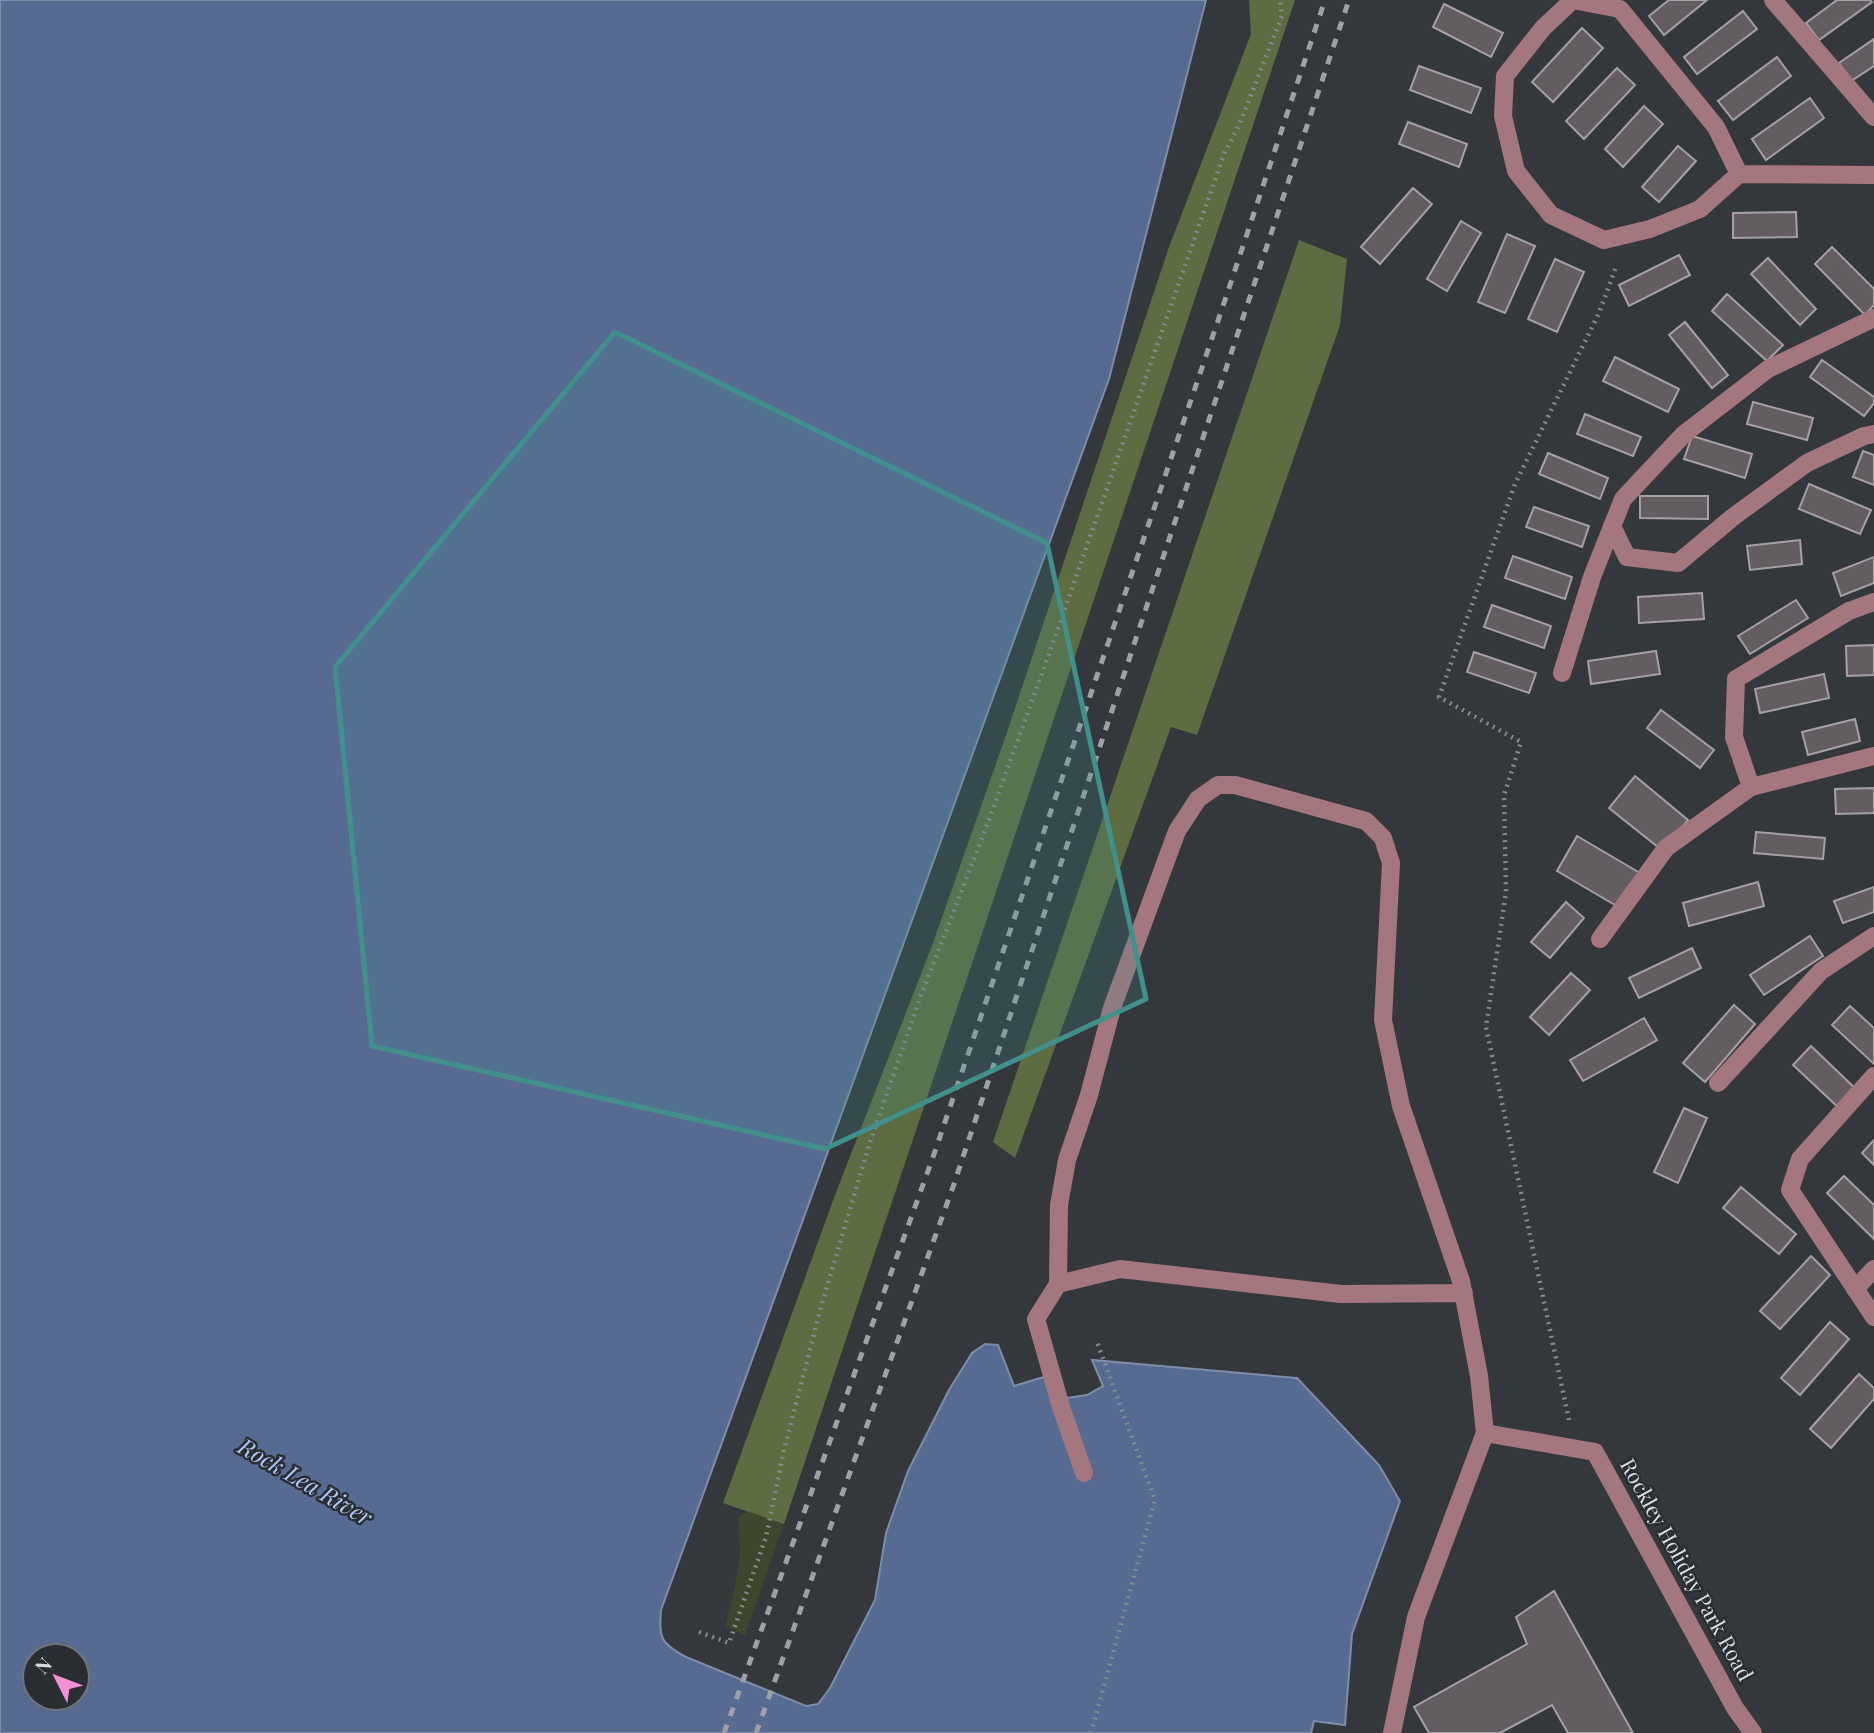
<svg xmlns="http://www.w3.org/2000/svg" width="1874" height="1733" font-family="'Playfair Display',serif">
<rect width="100%" height="100%" fill="#34383d"/>
<!-- green -->
<path fill="#3e462e" d="M747 1511 784 1524 745 1635 725 1627 735 1587 740 1553 738 1517Z"/>
<!-- forest -->
<g fill="#5e6c41">
<path d="M1249 0H1295L784 1524 723 1503 835 1195 933 943 1005 738 1169 247 1251 34Z"/>
<path d="M1299 240 1347 259 1340 325 1197 735 1171 727 1015 1158 993 1142Z"/>
</g>
<!-- water -->
<path fill="#576a91" stroke="#7f8da9" stroke-width="2" fill-rule="evenodd" d="M0 0H1206L1109 379 661 1610C659 1638 660 1643 686 1657L806 1706 818 1704 830 1688 875 1600 886 1533 908 1471 949 1390 972 1353 985 1344 998 1345 1014 1386 1057 1373 1067 1398 1087 1395 1103 1386 1092 1360 1297 1378 1379 1465 1400 1501 1352 1634 1345 1725 1314 1721 1311 1733H0ZM35 1656H77V1698H35Z"/>
<!-- building -->
<g fill="#635d62" stroke="#a6a0a5" stroke-width="2">
<path d="M1669 0H1707L1664 35 1649 16Z"/>
<path d="M1837 0H1870L1872 2 1819 40 1806 23Z"/>
<path d="M1444 4 1503 33 1491 57 1433 27Z"/>
<path d="M1743 11 1757 29 1697 74 1684 57Z"/>
<path d="M1582 28 1603 48 1553 102 1532 82Z"/>
<path d="M1874 39V66L1851 81 1839 63Z"/>
<path d="M1777 57 1791 76 1733 120 1718 101Z"/>
<path d="M1419 66 1481 88 1471 113 1410 90Z"/>
<path d="M1617 68 1635 85 1584 139 1566 121Z"/>
<path d="M1810 98 1824 118 1766 160 1752 139Z"/>
<path d="M1644 106 1663 124 1623 167 1605 149Z"/>
<path d="M1408 122 1467 144 1459 167 1399 144Z"/>
<path d="M1678 146 1696 161 1659 202 1642 187Z"/>
<path d="M1413 188 1432 204 1380 264 1361 247Z"/>
<path d="M1796 212 1797 237 1733 238V213Z"/>
<path d="M1461 221 1481 233 1447 291 1427 279Z"/>
<path d="M1507 234 1535 246 1505 313 1478 302Z"/>
<path d="M1832 247 1874 289V305L1865 315 1815 264Z"/>
<path d="M1679 255 1690 275 1629 306 1619 285Z"/>
<path d="M1768 258 1816 309 1800 325 1751 274Z"/>
<path d="M1555 259 1584 272 1557 332 1528 319Z"/>
<path d="M1727 294 1783 345 1767 361 1712 311Z"/>
<path d="M1685 322 1728 375 1712 388 1669 335Z"/>
<path d="M1615 357 1679 389 1668 412 1603 381Z"/>
<path d="M1822 360 1874 397V403L1864 416 1810 377Z"/>
<path d="M1753 402 1813 418 1807 440 1747 424Z"/>
<path d="M1585 414 1641 437 1633 456 1577 434Z"/>
<path d="M1692 436 1752 454 1745 478 1684 459Z"/>
<path d="M1863 451 1874 455V485L1853 477Z"/>
<path d="M1548 453 1608 478 1600 499 1539 474Z"/>
<path d="M1809 484 1871 510 1860 534 1799 509Z"/>
<path d="M1640 496H1708V519L1640 518Z"/>
<path d="M1534 507 1589 526 1582 547 1526 527Z"/>
<path d="M1800 540 1802 564 1750 570 1747 546Z"/>
<path d="M1513 556 1572 577 1565 599 1505 578Z"/>
<path d="M1874 557V583L1841 596 1833 573Z"/>
<path d="M1702 593 1704 619 1639 623 1638 597Z"/>
<path d="M1796 600 1808 618 1750 654 1738 636Z"/>
<path d="M1492 605 1551 626 1544 648 1484 627Z"/>
<path d="M1874 645V675L1847 676 1846 646Z"/>
<path d="M1656 651 1660 674 1591 684 1588 661Z"/>
<path d="M1474 652 1536 673 1529 693 1467 672Z"/>
<path d="M1824 674 1829 698 1760 713 1755 689Z"/>
<path d="M1661 710 1714 750 1700 768 1647 728Z"/>
<path d="M1855 719 1860 741 1808 755 1802 732Z"/>
<path d="M1635 776 1688 820 1663 851 1609 808Z"/>
<path d="M1874 788V813L1836 814 1835 789Z"/>
<path d="M1756 832 1825 838 1823 859 1754 853Z"/>
<path d="M1577 836 1640 873 1620 908 1557 871Z"/>
<path d="M1758 882 1764 906 1689 926 1683 903Z"/>
<path d="M1874 887V912L1843 923 1834 901Z"/>
<path d="M1566 902 1584 918 1550 958 1531 942Z"/>
<path d="M1810 936 1823 956 1764 995 1750 975Z"/>
<path d="M1692 948 1701 968 1639 998 1629 978Z"/>
<path d="M1571 973 1590 990 1549 1035 1530 1017Z"/>
<path d="M1734 1005 1755 1024 1705 1082 1683 1063Z"/>
<path d="M1850 1006 1874 1028V1064L1832 1025Z"/>
<path d="M1644 1018 1657 1040 1583 1081 1570 1060Z"/>
<path d="M1811 1046 1858 1091 1840 1109 1793 1065Z"/>
<path d="M1684 1108 1707 1118 1678 1183 1654 1172Z"/>
<path d="M1874 1140V1165L1862 1153Z"/>
<path d="M1844 1176 1874 1205V1239L1827 1193Z"/>
<path d="M1741 1187 1796 1234 1779 1254 1723 1208Z"/>
<path d="M1811 1256 1830 1275 1780 1329 1760 1311Z"/>
<path d="M1830 1322 1849 1339 1800 1395 1781 1378Z"/>
<path d="M1859 1374 1874 1388V1399L1831 1448 1810 1429Z"/>
<path d="M1554 1591 1633 1733H1568L1552 1705 1500 1733H1429L1414 1707 1527 1644 1516 1617Z"/>
</g>
<g fill="none" stroke-linecap="round" stroke-linejoin="round">
<!-- path -->
<g stroke="#868a8e" stroke-width="4.5" stroke-dasharray="2 5" stroke-linecap="butt">
<path d="M1569 1420 1486 1027 1506 892 1504 795 1521 742 1439 697 1515 484 1599 313 1616 267"/>
<path d="M699 1632 729 1643 766 1537 784 1450 821 1307 870 1142 919 1001 987 825 1049 654 1224 154 1240 123 1282 16 1280 0"/>
<path d="M1091 1733 1155 1500 1097 1342"/>
</g>
<!-- minor -->
<g stroke="#a4777e" stroke-width="18">
<path d="M1773 0 1874 117"/>
<path d="M1739 174 1716 127 1620 9 1573 0 1543 28 1505 76 1503 116 1516 171 1551 215 1604 240 1650 229 1700 209 1739 174 1874 175"/>
<path d="M1612 526 1627 557 1678 563 1733 517 1807 463 1864 436 1874 434"/>
<path d="M1874 602 1849 611 1736 679 1734 737 1751 787 1874 756"/>
<path d="M1562 673 1592 577 1623 499 1684 434 1768 369 1874 318"/>
<path d="M1600 939 1666 848 1751 787"/>
<path d="M1874 1076 1800 1159 1790 1190 1874 1317"/>
<path d="M1718 1083 1821 971 1874 936"/>
<path d="M1058 1284 1036 1319 1061 1407 1084 1473"/>
<path d="M1855 1289 1874 1269"/>
<path d="M1485 1433 1595 1452 1735 1708 1753 1733"/>
<path d="M1392 1733 1416 1617 1485 1433 1479 1376 1461 1281 1401 1106 1383 1020 1391 863 1383 838 1366 821 1235 785H1218L1198 799 1177 831 1112 1008 1089 1095 1067 1160 1059 1205 1058 1284 1120 1269 1341 1294 1464 1293"/>
</g>
<!-- rail -->
<g stroke="#9da0a4" stroke-width="5" stroke-dasharray="9 9" stroke-linecap="butt">
<path d="M724 1733 932 1160 1223 306 1325 0"/>
<path d="M756 1733 953 1187 1349 0"/>
</g>
</g>
<!-- marked area -->
<path fill="#42908b" fill-opacity="0.2" stroke="#42908b" stroke-width="5" stroke-linejoin="round" d="M615 332 1047 543 1146 999 825 1149 372 1046 335 667Z"/>
<g text-anchor="middle" stroke-width="5" stroke-linejoin="round" paint-order="stroke">
<!-- street labels -->
<g font-size="21" fill="#dbdee1" stroke="#2a2e33">
<text transform="translate(1686 1570) rotate(61)" y="7">Rockley Holiday Park Road</text>
</g>
<!-- water labels -->
<g font-size="23" font-style="italic" fill="#b0c9fb" stroke="#2a2e33">
<text transform="translate(305 1482) rotate(30)" y="8">Rock Lea River</text>
</g>
</g>
<!-- north arrow -->
<g transform="translate(56 1677) rotate(312)"><circle r="33" fill="#2a2e33" stroke="#717479" stroke-width="2"/>
<path d="M0-5L12 26L0 18L-12 26Z" fill="#f491d4"/>
<text y="-10" font-size="19" font-weight="bold" text-anchor="middle" fill="#dbdee1">N</text>
</g>
</svg>
